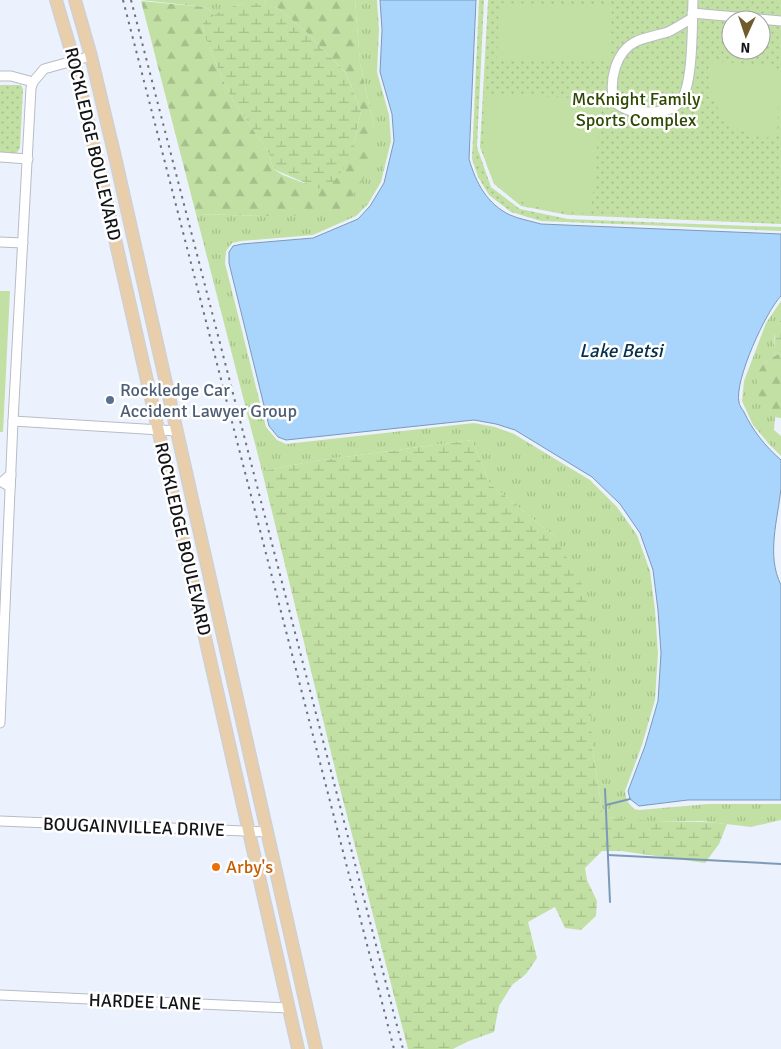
<svg xmlns="http://www.w3.org/2000/svg" width="781" height="1049" font-family="Signika,sans-serif">
<defs>
<pattern id="grass-tufts" width="24" height="20" patternUnits="userSpaceOnUse" patternTransform="scale(1.25)"><rect width="24" height="20" fill="#c2e0a3"/><path d="M3 7l-1-3M5 7V3M7 7l1-3M15 17l-1-3M17 17v-4M19 17l1-3" fill="none" stroke="#a6bf8c"/></pattern>
<pattern id="forest-firs" width="22" height="20" patternUnits="userSpaceOnUse" patternTransform="scale(1.25)"><rect width="22" height="20" fill="#c2e0a3"/><path d="M5 1l3.5 6h-7zM16 11l3.5 6h-7z" fill="#a6bf8c"/></pattern>
<pattern id="wetland-marsh" width="20" height="14" patternUnits="userSpaceOnUse" patternTransform="scale(1.25)"><rect width="20" height="14" fill="#c2e0a3"/><path d="M1 5h8M5 5V1M11 12h8M15 12V8" fill="none" stroke="#a6bf8c"/></pattern>
<pattern id="park-dots" width="8" height="8" patternUnits="userSpaceOnUse" patternTransform="scale(1.25)"><rect width="8" height="8" fill="#c2e0a3"/><path d="M2 2h.1M6 6h.1" fill="none" stroke="#a6bf8c" stroke-width="1.8" stroke-linecap="round"/></pattern>
</defs>
<rect width="100%" height="100%" fill="#ecf2fd"/>
<!-- grass -->
<g fill="url(#grass-tufts)">
<path d="M141 0H267L263 5C245 1 231 5 215 15L205 7Z"/>
<path d="M355 0H377L379 30 377 72 389 115 391 141 381 182 368 204 356 216 313 235 241 241 232 243 226 251 225 263 266 427 277 440 286 444 474 423 495 427 514 434 590 480 617 507 637 535 650 571 655 610 658 653 655 700 642 745 625 791 627 801 634 809 639 810 708 804H781V820L751 827 701 821H632L603 816 592 746 554 536 490 484 472 440 314 461 262 471 196 214 265 216 374 127 360 63Z"/>
<path d="M669 223 781 227V231L668 226Z"/>
<path d="M781 301V320C773 330 773 343 775 356L764 363 773 417H775L774 430 781 436V456L769 444 753 425 742 401 744 381 766 323Z"/>
</g>
<!-- forest -->
<g fill="url(#forest-firs)">
<path d="M267 0H355L360 63 374 127 369 170 352 197 337 211 321 215 265 216 196 214 141 1 205 7 215 15 203 22 204 35 230 96 269 153 273 169 283 175 322 190 351 158 361 111 346 73 306 32 278 8 263 5Z"/>
<path d="M781 352V418L773 417 759 401 756 376 764 363Z"/>
</g>
<!-- wetland -->
<g fill="url(#wetland-marsh)">
<path d="M250 2 278 8 306 32 346 73 361 111 351 158 330 187 322 190 273 169 269 153 230 96 204 35 203 22 226 8Z"/>
<path d="M781 320V352L775 356 774 350 775 327Z"/>
<path d="M472 440 490 484 554 536 588 595 592 746 603 816C644 824 686 819 727 824L719 844 705 863 621 851H602L585 868 587 880 597 901 596 916 581 930 565 928 555 907 528 922 537 958 526 974 512 985 499 1006 494 1032 469 1041 453 1049H408L338 781 262 471 314 461Z"/>
</g>
<!-- park -->
<g fill="url(#park-dots)" fill-rule="evenodd">
<path d="M479 0H484L477 147 491 187 520 209 568 219 669 223 668 226 541 221 511 212 489 195 478 177 472 159Z"/>
<path d="M488 0H781V224L568 215 521 206 494 184 480 147ZM731 20H761V50H731Z"/>
<path d="M0 85H21L23 89 20 148 16 154 0 153Z"/>
</g>
<!-- pitch -->
<g fill="#c2e0a3">
<path d="M499 3 612 5 610 61 497 59Z"/>
<path d="M709 61 775 66 780 72 777 137C732 143 703 102 709 61Z"/>
<path d="M487 94 594 99 601 105 591 213C548 212 491 206 484 152 482 133 485 113 487 94Z"/>
<path d="M0 291H10L3 432H0Z"/>
</g>
<!-- water -->
<path fill="#a9d4fb" stroke="#7c9ab7" d="M380 0H476L469 159C476 183 487 204 510 215 519 219 531 221 541 224L781 234V296C766 311 734 381 739 402 739 405 742 409 744 412 753 431 765 446 781 460 781 469 781 479 781 488 778 519 766 555 781 585V800H688L639 806 630 799 628 791 645 746 658 701 661 653 658 610 653 570 640 533 620 504 592 477 515 430 496 424 474 420 286 440 278 437 269 426 229 263V252L233 246 242 244 313 238 358 219 370 206 384 183 394 141 392 114 380 72 382 30Z"/>
<g fill="none" stroke-linecap="round" stroke-linejoin="round">
<!-- stream -->
<g stroke="#7c9ab7" stroke-width="2">
<path d="M605 789 610 902"/>
<path d="M606 805 630 799"/>
<path d="M608 855 781 864"/>
</g>
<defs>
<g id="minor">
<path d="M692 13 781 21"/>
<path d="M692 18C684 23 676 28 668 32 658 35 647 37 637 41 615 51 609 81 614 102 627 112 634 112 650 112 660 112 672 111 679 103 694 88 692 22 693 0"/>
<path d="M0 76H11L33 82"/>
<path d="M0 157 28 159"/>
<path d="M0 242 23 243"/>
<path d="M13 421 177 431"/>
<path d="M11 474 10 487 2 482Z"/>
<path d="M0 723 13 421 31 88 33 82 44 69 91 56"/>
<path d="M0 821 267 832"/>
<path d="M0 995 289 1008"/>
</g>
<g id="major">
<path d="M56 0 74 61 99 168 298 1049"/>
<path d="M75 0 91 56 116 161 316 1049"/>
</g>
</defs>
<!-- minor casing -->
<use href="#minor" stroke="#b7bcc6" stroke-width="11"/>
<!-- major casing -->
<use href="#major" stroke="#d0d0d1" stroke-width="14"/>
<!-- minor -->
<use href="#minor" stroke="#fff" stroke-width="9"/>
<!-- major -->
<use href="#major" stroke="#e8ceab" stroke-width="11"/>
<!-- rail -->
<g stroke="#6e7278" stroke-width="2" stroke-dasharray="2.5 5" stroke-linecap="butt">
<path d="M123 0 394 1049"/>
<path d="M131 0 403 1049"/>
</g>
</g>
<!-- markers -->
<circle fill="#5c6f8a" stroke="#fff" stroke-width="2" cx="110" cy="400" r="5"/>
<circle fill="#e8710a" stroke="#fff" stroke-width="2" cx="216" cy="867" r="5"/>
<g text-anchor="middle" stroke-width="5" stroke-linejoin="round" paint-order="stroke">
<!-- park labels -->
<g font-size="18" fill="#2f4803" stroke="#fff">
<text x="636" y="105">McKnight Family<tspan x="636" dy="21">Sports Complex</tspan></text>
</g>
<!-- street labels -->
<g font-size="18" fill="#121417" stroke="#fff">
<text transform="translate(93 144) rotate(77)" y="6">ROCKLEDGE BOULEVARD</text>
<text transform="translate(183 539) rotate(77)" y="6">ROCKLEDGE BOULEVARD</text>
<text transform="translate(134 827) rotate(2)" y="6">BOUGAINVILLEA DRIVE</text>
<text transform="translate(145 1002) rotate(2)" y="6">HARDEE LANE</text>
</g>
<!-- service labels -->
<g font-size="18" fill="#4e5e75" stroke="#fff" text-anchor="start">
<text x="120" y="396">Rockledge Car<tspan x="120" dy="21">Accident Lawyer Group</tspan></text>
</g>
<!-- food labels -->
<g font-size="18" fill="#c56008" stroke="#fff" text-anchor="start">
<text x="226" y="873">Arby's</text>
</g>
<!-- water labels -->
<g font-size="19" font-style="italic" fill="#06304f" stroke="#fff">
<text x="621" y="357">Lake Betsi</text>
</g>
</g>
<!-- north arrow -->
<g transform="translate(746 35) rotate(183)"><circle r="24" fill="#ffffff" stroke="#a0a1a2"/>
<path d="M0-4L9 19L0 12L-9 19Z" fill="#6f5c2a"/>
<text y="-8" font-size="14" font-weight="bold" text-anchor="middle" fill="#121417">N</text>
</g>
</svg>
